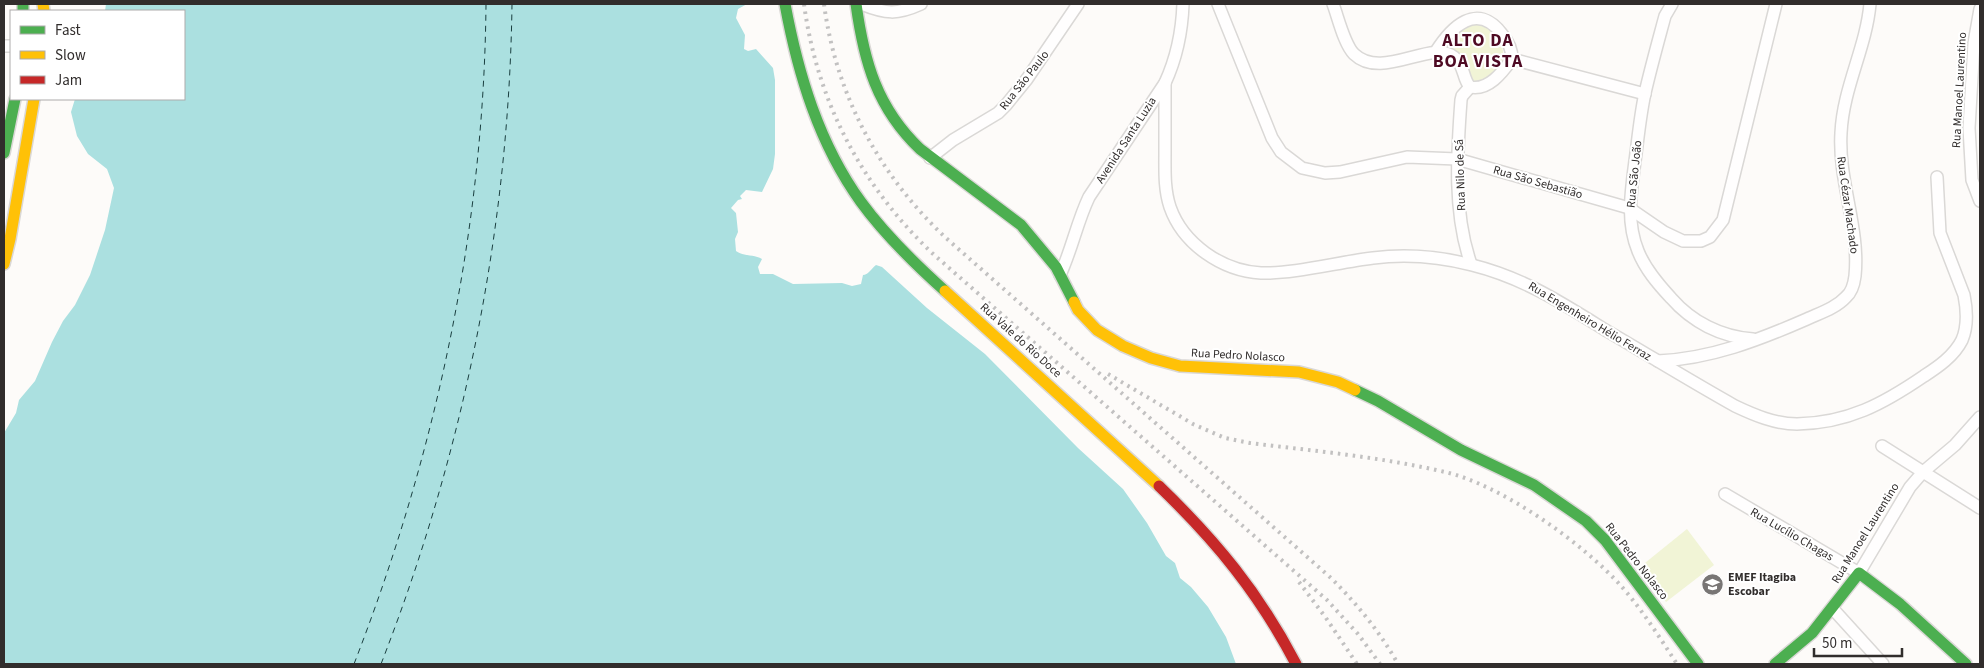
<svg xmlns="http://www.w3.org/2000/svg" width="1984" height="668" font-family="'Source Sans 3',sans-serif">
<rect width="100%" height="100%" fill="#fdfbf9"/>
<!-- green -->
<g fill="#f1f4d6">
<path d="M1475 24C1503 27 1516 65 1487 78 1481 81 1478 83 1472 81 1462 67 1472 52 1448 50L1446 45 1462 29Z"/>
<path d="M1687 529 1714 565 1666 602 1640 567Z"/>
</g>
<!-- water -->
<path fill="#abe0e0" d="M106 4H747L738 9 736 18 745 35 744 49 748 51 756 49 773 68 775 80V154L773 169 762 192 746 190 740 196 742 199 738 200 731 208 736 213 738 232 735 239 736 251C744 257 754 254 762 259L758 267 760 274H773L793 284 842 283 852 286 861 284 863 275C868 275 871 269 876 265L882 267 927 308 985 354 1078 448 1123 489 1147 523 1166 556 1175 563 1180 578 1191 587 1208 607 1226 637 1236 664H4V433L16 413 19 400 35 381 52 342 63 321 75 305 90 275 105 230 114 188 107 169 88 154 77 136 71 112 75 99H184V11H105Z"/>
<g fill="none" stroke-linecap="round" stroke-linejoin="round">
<!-- ferry -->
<g stroke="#193e3f" stroke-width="1" stroke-dasharray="6 5" stroke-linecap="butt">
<path d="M354 664C436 453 484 230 486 4"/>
<path d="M381 664C463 454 509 230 512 4"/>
</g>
<defs>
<g id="street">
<path d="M861 4C886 14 897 15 921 4"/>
<path d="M1218 4 1272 138 1281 152 1302 168 1325 173 1340 172 1407 157 1457 159 1629 208 1664 232 1683 241H1701L1710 237 1723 220 1776 4"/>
<path d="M1333 4C1338 17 1344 44 1354 54 1382 81 1431 39 1454 57 1465 65 1462 78 1470 87 1488 91 1502 73 1512 59"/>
<path d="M1672 4 1665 16C1658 42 1651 67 1645 93 1640 116 1638 139 1635 161 1631 192 1626 222 1638 251 1645 269 1658 284 1671 298 1692 322 1721 337 1753 339"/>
<path d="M1980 9 1974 43 1969 128 1972 180 1980 201"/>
<path d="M4 46H11"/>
<path d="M1435 53C1451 27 1477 1 1502 34 1508 41 1512 50 1512 59"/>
<path d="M1512 59 1645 94"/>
<path d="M1165 83C1165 106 1165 128 1165 151 1165 170 1164 189 1170 207 1183 244 1222 271 1261 273 1294 274 1339 262 1373 258 1405 254 1441 257 1472 265 1524 278 1562 303 1607 331 1650 356 1692 382 1735 406 1754 415 1775 424 1797 424 1848 423 1883 404 1924 376 1938 367 1954 356 1962 340 1968 326 1967 310 1964 295L1940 233 1937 177"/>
<path d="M1470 87 1462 96 1461 100C1457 154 1453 213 1471 264"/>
<path d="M930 158 953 140 998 113 1006 105 1027 79 1078 4"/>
<path d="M1060 275C1072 249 1077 222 1089 197L1165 83C1177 57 1182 32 1183 4"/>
<path d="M1658 361C1710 359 1759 340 1807 319 1820 313 1836 308 1846 297 1852 292 1854 284 1855 276 1860 228 1838 181 1841 133 1843 88 1866 48 1870 4"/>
<path d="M1882 446 1980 508"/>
<path d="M1725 494 1859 573 1910 487 1923 472 1955 445 1980 417"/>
<path d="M1833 609 1883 664"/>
</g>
<g id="fast">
<path d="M23 4V11"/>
<path d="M785 4C798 74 819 144 861 202 885 235 915 264 945 291"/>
<path d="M856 4C864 62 877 108 920 149L1021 225 1056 267 1074 302"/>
<path d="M4 153 15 99"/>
<path d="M1355 390 1378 401 1461 450 1534 485 1586 521 1605 540 1698 664"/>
<path d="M1775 664 1812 633 1859 573 1900 604 1966 664"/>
</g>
<g id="slow">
<path d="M43 4 44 11"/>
<path d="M4 264 10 239 34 99"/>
<path d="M945 291 1159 486"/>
<path d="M1074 302 1078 310 1097 330 1123 346 1151 358 1180 366 1299 372 1338 382 1355 390"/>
</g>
<path id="jam" d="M1159 486C1216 541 1259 593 1296 664"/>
</defs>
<!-- street casing -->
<use href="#street" stroke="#dad8d6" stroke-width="14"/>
<!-- fast casing -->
<use href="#fast" stroke="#dad8d6" stroke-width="14"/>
<!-- slow casing -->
<use href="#slow" stroke="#dad8d6" stroke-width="14"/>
<!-- jam casing -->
<use href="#jam" stroke="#dad8d6" stroke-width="14"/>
<!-- street -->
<use href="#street" stroke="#fffefe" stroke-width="11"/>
<!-- fast -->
<use href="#fast" stroke="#4caf50" stroke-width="11"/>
<!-- slow -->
<use href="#slow" stroke="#ffc107" stroke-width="11"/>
<!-- jam -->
<use href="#jam" stroke="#c62828" stroke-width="11"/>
<!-- rail -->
<g stroke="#c2c1c1" stroke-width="4" stroke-dasharray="2.5 5" stroke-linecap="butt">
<path d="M804 4C817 101 861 185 932 253L1327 600 1358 634 1380 664"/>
<path d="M824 4C836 95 879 175 946 238L1331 578C1357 604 1380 632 1398 664"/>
<path d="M1108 374 1193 424 1225 438 1250 443C1315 451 1381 457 1445 472 1502 485 1584 544 1622 587 1643 611 1660 638 1677 664"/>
<path d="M1299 582 1326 618 1357 664"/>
</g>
</g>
<!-- icons -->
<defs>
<symbol id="school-disc" viewBox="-11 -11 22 22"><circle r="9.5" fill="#787574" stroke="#fff"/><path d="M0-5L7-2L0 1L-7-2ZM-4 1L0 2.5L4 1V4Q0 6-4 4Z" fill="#fff"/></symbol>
</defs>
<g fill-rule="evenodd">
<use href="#school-disc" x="1700" y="572" width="25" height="25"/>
</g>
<g text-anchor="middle" stroke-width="4" stroke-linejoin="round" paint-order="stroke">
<!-- street labels -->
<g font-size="12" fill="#312d2c" stroke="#fff">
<text transform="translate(1024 80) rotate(-52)" y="4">Rua São Paulo</text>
<text transform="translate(1959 90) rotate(-87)" y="4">Rua Manoel Laurentino</text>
<text transform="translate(1126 140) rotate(-57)" y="4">Avenida Santa Luzia</text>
<text transform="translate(1634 174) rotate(-84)" y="4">Rua São João</text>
<text transform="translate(1460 175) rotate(-92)" y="4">Rua Nilo de Sá</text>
<text transform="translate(1538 182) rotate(16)" y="4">Rua São Sebastião</text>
<text transform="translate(1848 205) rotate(82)" y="4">Rua Cézar Machado</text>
<text transform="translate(1590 321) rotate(31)" y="4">Rua Engenheiro Hélio Ferraz</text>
<text transform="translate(1021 340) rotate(42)" y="4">Rua Vale do Rio Doce</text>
<text transform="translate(1238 355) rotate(3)" y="4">Rua Pedro Nolasco</text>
<text transform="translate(1865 533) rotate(-58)" y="4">Rua Manoel Laurentino</text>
<text transform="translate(1792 534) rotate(30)" y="4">Rua Lucílio Chagas</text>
<text transform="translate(1637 561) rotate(52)" y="4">Rua Pedro Nolasco</text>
</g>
<!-- poi labels -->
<g font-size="12" font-weight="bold" fill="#312d2c" stroke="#fff" text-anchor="start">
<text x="1728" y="581">EMEF Itagiba<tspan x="1728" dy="14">Escobar</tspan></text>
</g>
<!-- district labels -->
<g font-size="18" font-weight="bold" letter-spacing="1" fill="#4e0a23" stroke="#fff">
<text x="1478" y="46">ALTO DA<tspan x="1478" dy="21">BOA VISTA</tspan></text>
</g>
</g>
<!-- border -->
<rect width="1984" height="668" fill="none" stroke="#312d2c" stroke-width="10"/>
<!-- legend -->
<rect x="10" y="10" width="175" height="90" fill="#ffffff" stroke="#adabab"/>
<rect x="20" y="26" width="25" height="8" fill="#4caf50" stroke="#adabab"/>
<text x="55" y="35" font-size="15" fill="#312d2c">Fast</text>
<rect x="20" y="51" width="25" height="8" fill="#ffc107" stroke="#adabab"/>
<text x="55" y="60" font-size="15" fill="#312d2c">Slow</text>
<rect x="20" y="76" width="25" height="8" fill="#c62828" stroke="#adabab"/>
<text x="55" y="85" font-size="15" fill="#312d2c">Jam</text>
<!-- scale -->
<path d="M1814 648v8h88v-8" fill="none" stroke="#312d2c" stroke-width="2.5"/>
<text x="1822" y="648" font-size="15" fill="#312d2c" stroke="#ffffff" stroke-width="4" paint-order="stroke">50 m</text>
</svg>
